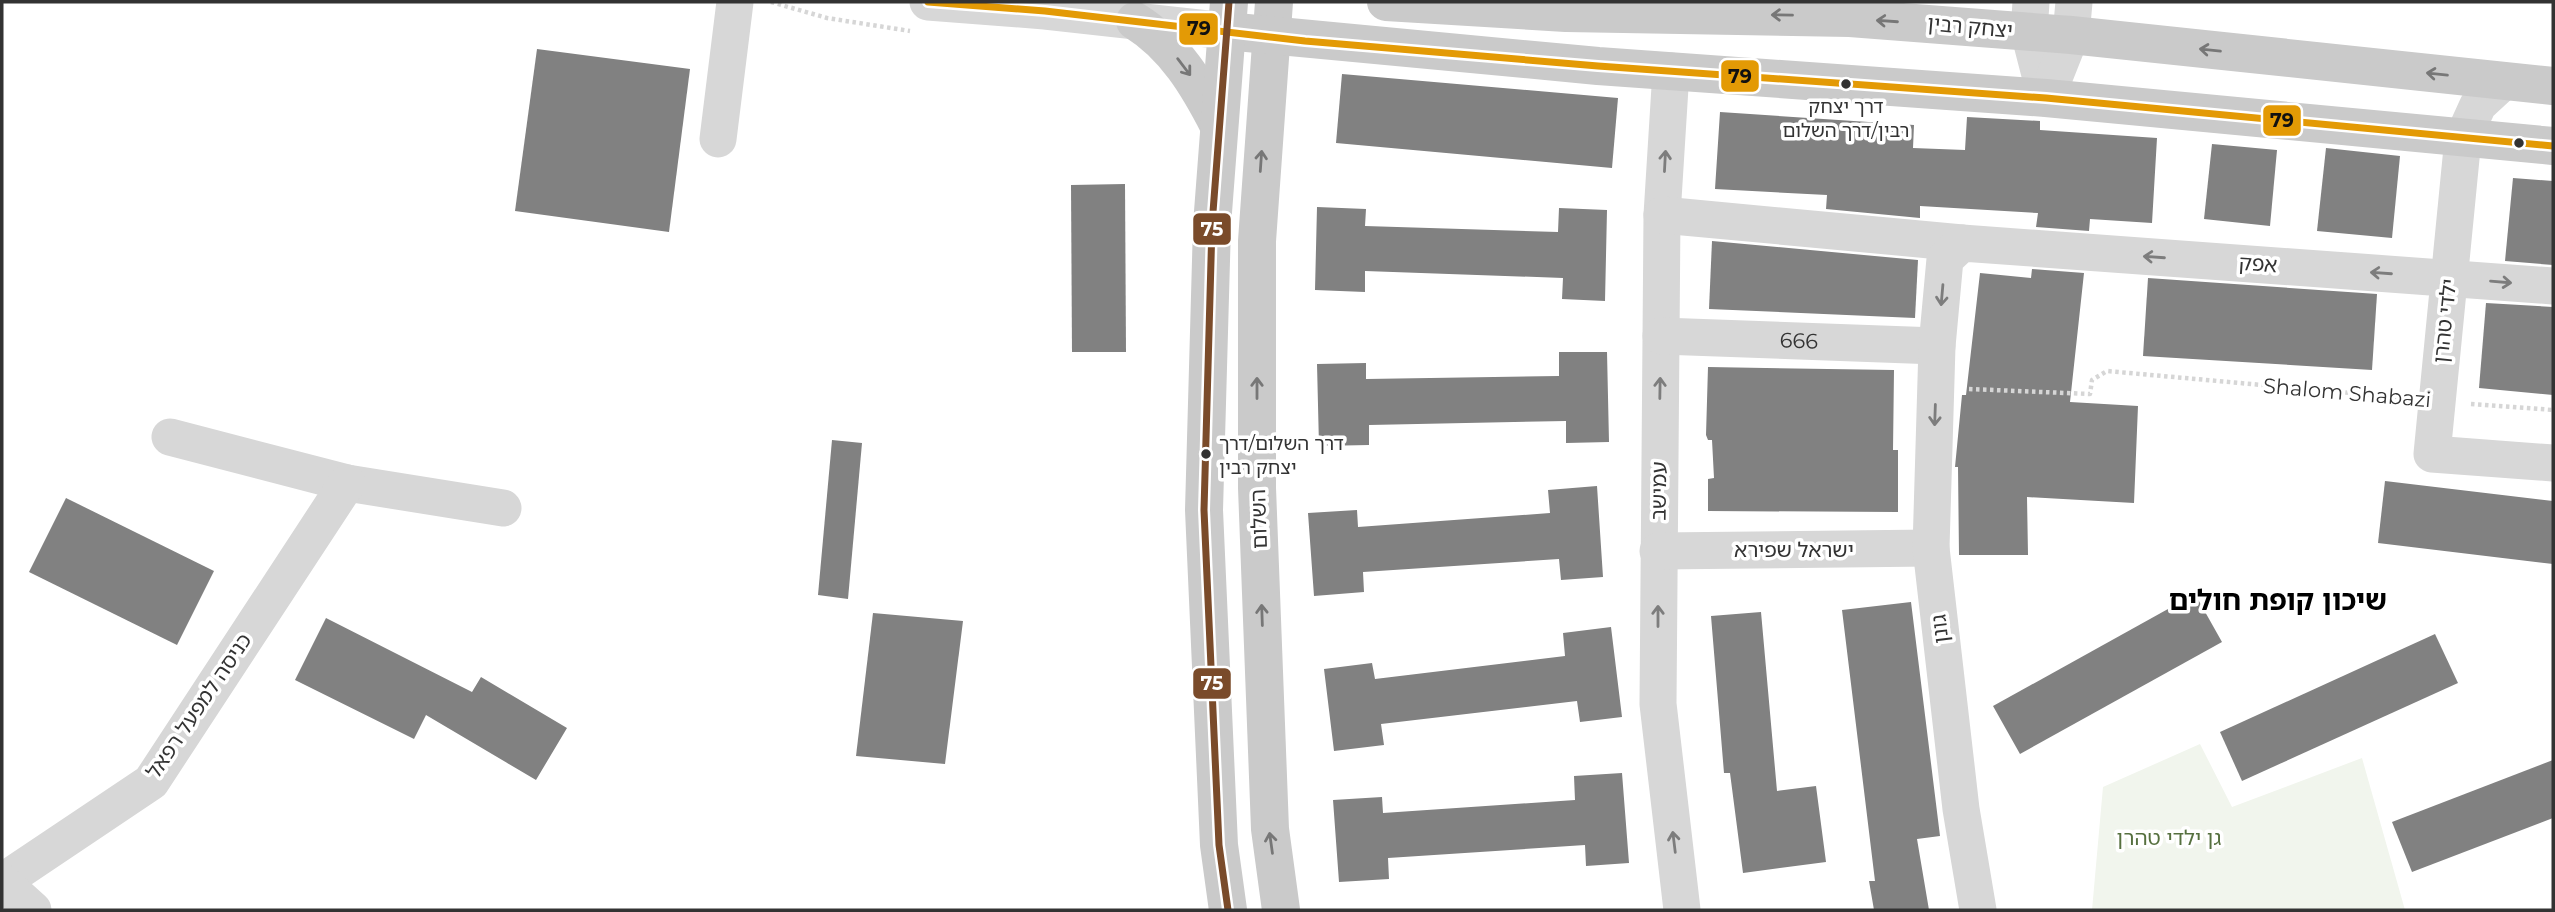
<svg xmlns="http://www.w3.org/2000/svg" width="2555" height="912" font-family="Montserrat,'Noto Sans Hebrew',sans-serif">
<rect width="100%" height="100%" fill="#fff"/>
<!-- green -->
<path fill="#f1f5ed" d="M2200 744 2232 807 2362 758 2405 910H2092L2103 787Z"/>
<!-- building -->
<g fill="#818181">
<path d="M537 49 690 69 669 232 515 211Z"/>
<path d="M1342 74 1618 98 1612 168 1336 143Z"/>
<path d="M1720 112 1914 125 1913 148 1965 150 1967 117 2040 121V130L2157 138 2152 223 2090 219 2089 231 2036 227 2038 213 1920 206V218L1826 209 1827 195 1715 189Z"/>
<path d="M2212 144 2277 150 2270 226 2204 219Z"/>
<path d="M2326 148 2400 156 2392 238 2317 231Z"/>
<path d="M2513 178 2553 181V265L2505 261Z"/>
<path d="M1125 184 1126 352H1072L1071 185Z"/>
<path d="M1317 207 1366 209 1365 226 1558 232 1559 208 1607 210 1605 301 1562 299 1563 278 1365 271V292L1315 290Z"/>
<path d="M1712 241 1918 260 1915 318 1709 309Z"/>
<path d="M2032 269 2084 273 2070 402 2138 406 2134 503 2027 497 2028 555H1959L1958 467H1955L1962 395H1966L1980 273 2031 278Z"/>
<path d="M2148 278 2377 294 2372 370 2143 356Z"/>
<path d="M2486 303 2553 307V395L2479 388Z"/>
<path d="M1559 352H1607L1609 442 1566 443V421L1369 425V445L1319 446 1317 364 1366 363V379L1559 376Z"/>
<path d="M1708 367 1894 370 1893 450H1898V512L1708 511V479L1714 478 1712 440H1708L1706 435Z"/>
<path d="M832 440 862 443 848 599 818 595Z"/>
<path d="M2385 481 2553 501V564L2378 543Z"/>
<path d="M1597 486 1603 577 1561 580 1559 559 1363 572 1364 592 1314 596 1308 513 1357 510 1358 527 1550 513 1548 490Z"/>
<path d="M66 498 214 571 177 645 29 572Z"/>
<path d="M2195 594 2222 642 2020 754 1993 706Z"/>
<path d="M1911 602 1940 836 1917 839 1929 910H1874L1869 881H1875L1842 610Z"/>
<path d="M1761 612 1777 791 1816 786 1826 862 1743 873 1730 773H1724L1711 616Z"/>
<path d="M873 613 963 621 945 764 856 756Z"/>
<path d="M326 618 472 692 481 677 567 728 536 780 426 715 414 739 295 680Z"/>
<path d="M1611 627 1622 717 1580 722 1577 701 1381 724 1384 745 1334 751 1324 669 1372 663 1375 679 1565 656 1563 633Z"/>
<path d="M2435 634 2458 683 2242 781 2220 732Z"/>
<path d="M2553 760V818L2412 872 2392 822Z"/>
<path d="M1622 773 1629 863 1586 866 1585 845 1388 858 1389 879 1339 882 1333 800 1382 797 1383 813 1575 800 1574 776Z"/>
</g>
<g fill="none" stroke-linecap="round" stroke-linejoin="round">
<!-- path -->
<g stroke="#d6d6d6" stroke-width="4.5" stroke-dasharray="3.5 3.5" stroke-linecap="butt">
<path d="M771 2 827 18 910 31"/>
<path d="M1969 389 2090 394 2092 380 2107 371 2406 398"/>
<path d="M2471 404 2553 410"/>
</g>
<!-- minor -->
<g stroke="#d7d7d7" stroke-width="37">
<path d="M928 2 1045 11 1226 31"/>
<path d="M2031 2 2029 32 2046 98"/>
<path d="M1671 71 1662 215 1658 704 1682 910"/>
<path d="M2504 81 2478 105 2463 138 2432 454 2553 463"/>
<path d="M2046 98 2071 35 2074 2"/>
<path d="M718 139 735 2"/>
<path d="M1662 215 1962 243"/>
<path id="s1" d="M1661 336 1937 346"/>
<path d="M170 437 347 483 503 508"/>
<path d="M1658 551 1931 548"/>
<path d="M2 882 151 782 347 483"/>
<path d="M2 882 33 910"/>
<path d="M1978 910 1961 809 1931 548 1937 346 1945 259 1962 243 2553 286"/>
</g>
<!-- major -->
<g stroke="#cacaca" stroke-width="38">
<path d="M1274 2 1257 241V488L1270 829 1281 910"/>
<path d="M1386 2 1566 13 1850 18 2071 35 2553 86"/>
<path d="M1135 21C1175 46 1198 85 1219 126"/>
<path d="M1226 31 1598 66 2046 98 2553 146"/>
<path d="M1228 910 1219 845 1204 510 1212 225 1229 2"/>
</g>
<defs>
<path id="bus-1" d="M928 2 1045 11 1305 41 1598 66 2046 98 2553 146"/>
<path id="bus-2" d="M1228 910 1219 845 1204 510 1212 225 1229 2"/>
</defs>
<!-- bus-1 casing -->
<use href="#bus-1" stroke="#fff" stroke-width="12"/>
<!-- bus-2 casing -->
<use href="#bus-2" stroke="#fff" stroke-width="12"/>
<!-- bus-1 -->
<use href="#bus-1" stroke="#e39a05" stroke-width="7"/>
<!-- bus-2 -->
<use href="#bus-2" stroke="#7a4b2a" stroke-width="7"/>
</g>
<!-- one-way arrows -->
<defs><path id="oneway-shaft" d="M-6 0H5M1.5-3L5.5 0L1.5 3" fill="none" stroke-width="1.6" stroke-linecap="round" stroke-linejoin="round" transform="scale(1.75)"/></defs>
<g stroke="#777">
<use href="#oneway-shaft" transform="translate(1782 15) rotate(-179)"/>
<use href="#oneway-shaft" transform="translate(1887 21) rotate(-176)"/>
<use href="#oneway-shaft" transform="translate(2210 50) rotate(-174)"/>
<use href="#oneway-shaft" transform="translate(1184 67) rotate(53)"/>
<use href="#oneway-shaft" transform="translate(2437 74) rotate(-174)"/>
<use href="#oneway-shaft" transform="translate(1261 161) rotate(-86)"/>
<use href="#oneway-shaft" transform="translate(1257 388) rotate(-90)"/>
<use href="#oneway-shaft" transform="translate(1262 615) rotate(-92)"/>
<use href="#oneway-shaft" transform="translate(1271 843) rotate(-98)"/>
</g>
<g stroke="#7d7d7d">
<use href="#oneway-shaft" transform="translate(1665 161) rotate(-87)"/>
<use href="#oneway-shaft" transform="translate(2154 257) rotate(-176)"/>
<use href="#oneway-shaft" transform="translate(2381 273) rotate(-176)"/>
<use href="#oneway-shaft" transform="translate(2501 282) rotate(5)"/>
<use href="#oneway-shaft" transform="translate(1942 295) rotate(95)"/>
<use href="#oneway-shaft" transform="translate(1660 388) rotate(-89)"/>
<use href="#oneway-shaft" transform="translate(1935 415) rotate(92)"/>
<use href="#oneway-shaft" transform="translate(1658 616) rotate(-90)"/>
<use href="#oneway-shaft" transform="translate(1674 842) rotate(-97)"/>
</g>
<!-- markers -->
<g fill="#333" stroke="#fff" stroke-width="2.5">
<circle cx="1846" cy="84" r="6"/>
<circle cx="2519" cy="143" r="6"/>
<circle cx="1206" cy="454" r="6"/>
</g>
<g text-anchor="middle" stroke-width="7" stroke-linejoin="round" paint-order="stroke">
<!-- bus labels -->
<g font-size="19" fill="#333" stroke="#fff">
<text x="1846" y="113">דרך יצחק<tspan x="1846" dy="24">רבין/דרך השלום</tspan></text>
<text x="1219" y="450" text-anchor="start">דרך השלום/דרך<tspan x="1219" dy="24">יצחק רבין</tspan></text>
</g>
<!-- street labels -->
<g font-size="21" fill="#333" stroke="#fff">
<text transform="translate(1970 27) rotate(5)" y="7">יצחק רבין</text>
<text transform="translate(2258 264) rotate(4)" y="7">אפק</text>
<text transform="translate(2445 321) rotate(-84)" y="7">ילדי טהרן</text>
<text dy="7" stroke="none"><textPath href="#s1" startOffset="138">666</textPath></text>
<text transform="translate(2347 393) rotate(5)" y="7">Shalom Shabazi</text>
<text transform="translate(1659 491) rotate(-89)" y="7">עמישב</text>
<text transform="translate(1259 519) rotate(-92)" y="7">השלום</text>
<text x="1794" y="557">ישראל שפירא</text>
<text transform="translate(1940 629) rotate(-97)" y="7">גונן</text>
<text transform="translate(199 706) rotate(-56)" y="7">כניסה למפעל רפאל</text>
</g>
<!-- park labels -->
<g font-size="21" fill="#56703f" stroke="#fff">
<text x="2169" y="845">גן ילדי טהרן</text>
</g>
<!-- district labels -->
<g font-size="28" font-weight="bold" fill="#000" stroke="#fff">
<text x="2278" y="610">שיכון קופת חולים</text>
</g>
</g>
<g stroke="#fff" stroke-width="2.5">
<rect x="1178" y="12" width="41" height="34" rx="7" fill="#e39a05"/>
<rect x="1720" y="59" width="40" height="34" rx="7" fill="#e39a05"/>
<rect x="2262" y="104" width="40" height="33" rx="7" fill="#e39a05"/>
<rect x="1192" y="212" width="40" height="34" rx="7" fill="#7a4b2a"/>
<rect x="1192" y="667" width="40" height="33" rx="7" fill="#7a4b2a"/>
</g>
<g font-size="19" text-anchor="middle" font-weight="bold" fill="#fff">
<text x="1212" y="236">75</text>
<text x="1212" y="690">75</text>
</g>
<g font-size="19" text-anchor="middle" font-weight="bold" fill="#111">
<text x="1199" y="35">79</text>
<text x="1740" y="83">79</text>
<text x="2282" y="127">79</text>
</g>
<!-- border -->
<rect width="2555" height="912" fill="none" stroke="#333333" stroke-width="7"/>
</svg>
